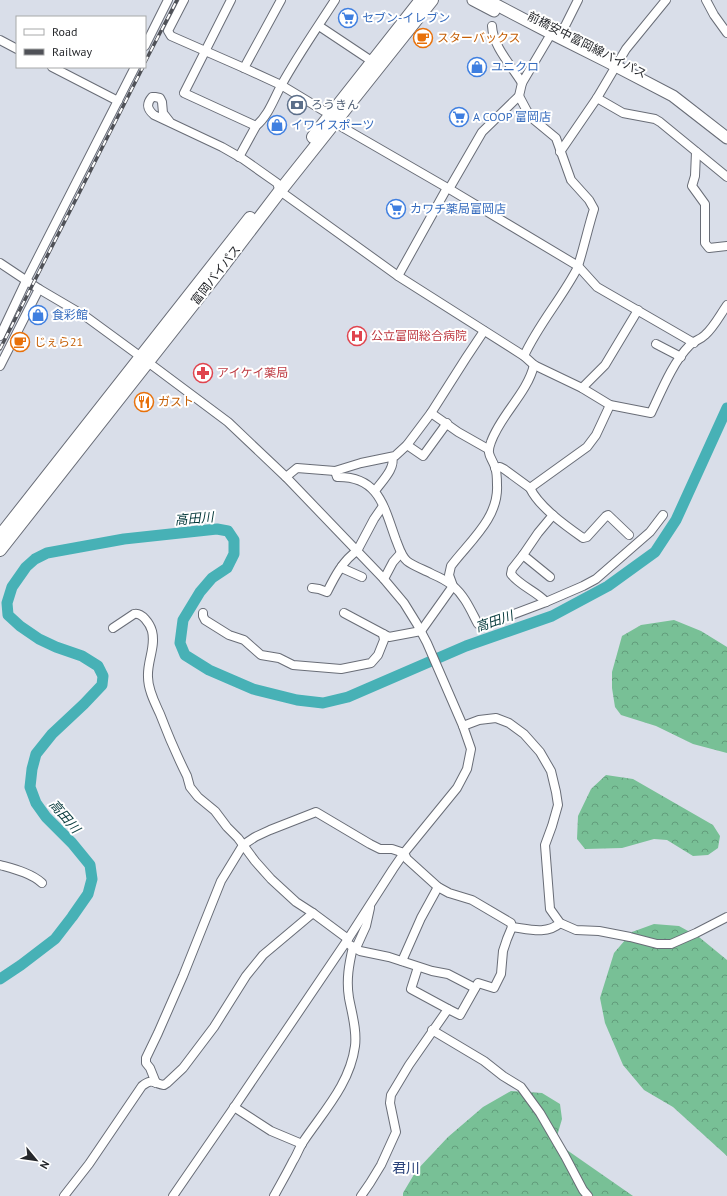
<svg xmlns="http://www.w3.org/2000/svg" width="727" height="1196" font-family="'PT Sans','Noto Sans JP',sans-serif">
<defs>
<pattern id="forest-crowns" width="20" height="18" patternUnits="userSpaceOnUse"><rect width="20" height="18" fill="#78c096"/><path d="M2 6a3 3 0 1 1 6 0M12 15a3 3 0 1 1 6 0" fill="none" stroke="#629c7b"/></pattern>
</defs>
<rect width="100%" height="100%" fill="#d9dee9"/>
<!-- forest -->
<g fill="url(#forest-crowns)">
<path d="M674 620 701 631 727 647V753L693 744 656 726 621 715 615 707 612 688V672L622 636 641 625Z"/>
<path d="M606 775 633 779 713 825 720 836 718 848 708 855 693 856 667 840 654 839 622 848 585 849 577 839 578 816 591 789Z"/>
<path d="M654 924 679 926 699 937 727 960V1156L673 1107 644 1090 623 1065 605 1023 600 998 614 953 632 932Z"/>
<path d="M511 1091 542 1093 560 1104 562 1119 555 1143 564 1148 633 1196H403V1193L416 1171 448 1137 483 1107Z"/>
</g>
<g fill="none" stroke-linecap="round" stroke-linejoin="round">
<!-- river -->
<path stroke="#47b1b6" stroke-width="11" d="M0 979 21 965 55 939 72 917 88 894 92 879 90 865 72 843 46 817 36 803 30 787 32 769 36 754 52 734 84 704 102 685 103 676 98 666 82 656 56 647 39 639 20 626 8 615 7 603 12 587 26 567 35 559 47 553 124 539 217 529 228 531 234 540V554L227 568 212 578 200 592 183 620 180 643 185 655 209 670 253 689 297 700 323 703 348 697 466 646 552 616 608 586 655 552 676 520 727 408"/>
<defs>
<g id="minor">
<path d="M184 0 168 31 171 36 244 68"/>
<path d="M231 0 184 93 256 126"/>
<path d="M281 0 244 68 281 85 324 111"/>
<path d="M706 0 714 15 727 33"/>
<path d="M319 26 373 62"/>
<path d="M492 26C493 47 512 66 522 83"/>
<path d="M554 35 565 26 578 0"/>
<path d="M0 40 17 49"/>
<path d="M145 46 168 0"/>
<path d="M52 67 118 101"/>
<path d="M519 96 527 111 533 119 556 138 571 180 589 200 594 209C588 228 584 247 578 266"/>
<path d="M597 98 623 113 655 119 660 122 727 177"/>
<path d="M170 122 163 113 162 102 160 98 155 97H152C146 104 147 109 154 115L222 147 243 159 277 183 280 191 398 276 524 356 534 365 582 388 610 405 651 413C661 392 673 362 689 346 693 341 700 340 705 335 714 327 720 315 727 305"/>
<path d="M335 123 451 190 578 266 597 287 694 343"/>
<path d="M560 152 597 98 626 49 666 0"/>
<path d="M696 152 695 176 692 186 705 204V243L709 248 727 246"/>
<path d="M239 157 256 126C269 115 274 98 282 84 298 55 317 28 335 0"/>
<path d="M449 189 482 132 519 96 522 83 548 39"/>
<path d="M0 263 39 289 85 316 141 357 228 422 286 477 383 578 404 603 417 624 427 643 463 726 471 749 467 769 457 788 404 853 393 869 348 939 235 1106 173 1196"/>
<path d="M398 276 447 188"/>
<path d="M0 336 26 281 135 67"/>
<path d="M656 344 681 357"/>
<path d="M524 356C538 325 562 298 578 267"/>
<path d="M0 366 39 289"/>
<path d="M582 388 605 365 638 310"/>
<path d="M431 413 458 432 488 449"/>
<path d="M407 445 423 456 447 423"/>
<path d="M495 468 500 467 504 469 530 488 587 447 596 435 610 405"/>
<path d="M335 471 337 477C379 476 384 507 396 540 399 547 401 556 407 561 413 566 425 570 432 574 439 577 447 581 453 586 465 596 471 611 478 624L493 622 546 602 583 586 596 579 650 532 663 515"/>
<path d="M286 477 297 468 335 471 361 463 395 456 407 445 431 413 466 358 484 331"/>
<path d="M530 488C539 507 566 526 583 538L587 537 606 516 608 515 629 535"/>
<path d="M375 491C381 482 396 468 392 457"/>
<path d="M523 555 512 569 511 574C520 586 536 591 546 602"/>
<path d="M342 566 344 569 362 577"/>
<path d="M550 577 523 555 538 533 553 515"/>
<path d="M384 579 393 562 401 553"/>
<path d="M312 588 319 589 327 592C334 578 343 560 357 551L374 519 383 506"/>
<path d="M203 613V616L205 620 229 635 244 640 261 655 279 658 293 665 341 669 371 663 378 655 384 640 383 634"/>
<path d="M344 613 389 637 421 631 453 586 449 575 451 566C469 542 499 518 497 485 497 480 497 472 495 467 491 456 486 455 491 442 501 414 527 394 534 365"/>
<path d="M113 628 134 614C142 612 150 624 152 631 156 647 147 661 148 677 148 690 155 703 160 714 168 735 177 756 187 776L190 787 198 797 215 811 227 827 238 838 255 861 271 879 296 902 313 913 348 939"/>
<path d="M463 726 479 720 496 718 509 723 524 734 540 752 551 771 556 792 558 805 552 826 545 845 550 909 560 923 576 930 599 931 630 937 657 944H671L696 933 727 917"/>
<path d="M0 865C14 869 31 873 42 883"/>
<path d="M512 927C528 929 547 935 560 923"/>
<path d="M350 945 360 951 389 957 432 971 448 974 475 988"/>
<path d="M356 948 366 926 370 908"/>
<path d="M402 961 421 918 438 887"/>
<path d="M418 967 411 989 448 1009"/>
<path d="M432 1030 484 1061 503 1076 521 1087 540 1113 565 1156 583 1190 588 1196"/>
<path d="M156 1083 150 1068 146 1063V1058L158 1033 183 976 221 881 243 845 255 837 270 830 316 812 370 844 380 849H392L404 853 407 859 438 887 449 893 472 900 511 923 512 927"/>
<path d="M234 1107 271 1131 302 1144"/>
<path d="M64 1196 89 1164 142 1086C152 1078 153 1083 164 1085L167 1083 183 1068 214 1027 246 976 263 955 313 913"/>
<path d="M274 1196C280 1185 287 1173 293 1161 297 1155 299 1148 303 1142 323 1112 350 1084 355 1046 357 1030 352 1014 349 998 346 980 349 964 353 947"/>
<path d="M361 1196 370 1183 381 1165 396 1132 390 1103 391 1095 409 1065 448 1009 460 1015 478 983 494 988 501 974 503 951 507 939 512 927"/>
</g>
<g id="major">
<path d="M473 0 494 11"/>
<path d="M487 0 554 35 606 61 673 96 727 138"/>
</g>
<g id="highway">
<path d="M313 137 421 0"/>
<path d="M0 536 250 218"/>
<path d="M0 550 213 279 280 191 432 0"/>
</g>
</defs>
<!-- minor casing -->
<use href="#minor" stroke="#696d77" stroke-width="10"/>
<!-- major casing -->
<use href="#major" stroke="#696d77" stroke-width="13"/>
<!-- highway casing -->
<use href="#highway" stroke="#696d77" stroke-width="14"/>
<!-- minor -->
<use href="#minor" stroke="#fff" stroke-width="8"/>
<!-- major -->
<use href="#major" stroke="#fff" stroke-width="11"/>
<!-- highway -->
<use href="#highway" stroke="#fff" stroke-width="12"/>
<defs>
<g id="rail">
<path d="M145 62 177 0"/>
<path d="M0 349 143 67"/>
</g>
</defs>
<!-- rail casing -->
<use href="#rail" stroke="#4f5157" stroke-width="3.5"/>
<!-- rail -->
<use href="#rail" stroke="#fff" stroke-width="2" stroke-dasharray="6" stroke-linecap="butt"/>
</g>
<!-- icons -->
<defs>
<symbol id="supermarket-ring" viewBox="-11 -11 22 22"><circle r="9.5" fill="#fff" stroke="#3f7fe0" stroke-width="1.5"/><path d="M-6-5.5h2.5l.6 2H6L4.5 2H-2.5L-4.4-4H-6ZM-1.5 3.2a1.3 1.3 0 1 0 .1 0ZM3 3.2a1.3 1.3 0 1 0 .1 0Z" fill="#3f7fe0"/></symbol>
<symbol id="cafe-ring" viewBox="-11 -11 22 22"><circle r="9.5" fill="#fff" stroke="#e8710a" stroke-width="1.5"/><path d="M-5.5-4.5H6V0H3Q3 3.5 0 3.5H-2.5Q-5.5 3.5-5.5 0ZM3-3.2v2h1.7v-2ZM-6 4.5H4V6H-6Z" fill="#e8710a"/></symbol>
<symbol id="shop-ring" viewBox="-11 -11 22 22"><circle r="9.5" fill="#fff" stroke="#3f7fe0" stroke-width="1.5"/><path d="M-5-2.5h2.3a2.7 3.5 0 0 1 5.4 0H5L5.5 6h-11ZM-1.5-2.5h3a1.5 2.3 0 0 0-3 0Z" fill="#3f7fe0"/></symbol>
<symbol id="bank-ring" viewBox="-11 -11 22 22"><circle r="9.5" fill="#fff" stroke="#5c6f8a" stroke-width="1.5"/><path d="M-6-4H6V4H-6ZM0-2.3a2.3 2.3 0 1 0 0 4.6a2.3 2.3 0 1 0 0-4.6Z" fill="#5c6f8a"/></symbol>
<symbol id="hospital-ring" viewBox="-11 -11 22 22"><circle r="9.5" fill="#fff" stroke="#e0444e" stroke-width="1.5"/><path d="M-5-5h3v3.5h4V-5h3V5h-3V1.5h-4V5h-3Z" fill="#e0444e"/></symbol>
<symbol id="pharmacy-ring" viewBox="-11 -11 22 22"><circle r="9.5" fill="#fff" stroke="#e0444e" stroke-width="1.5"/><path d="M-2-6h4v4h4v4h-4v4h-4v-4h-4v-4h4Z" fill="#e0444e"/></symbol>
<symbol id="restaurant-ring" viewBox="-11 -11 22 22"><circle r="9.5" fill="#fff" stroke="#e8710a" stroke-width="1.5"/><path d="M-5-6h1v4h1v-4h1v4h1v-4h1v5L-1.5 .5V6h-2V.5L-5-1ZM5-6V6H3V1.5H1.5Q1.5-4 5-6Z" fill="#e8710a"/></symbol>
</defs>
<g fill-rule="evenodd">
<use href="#supermarket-ring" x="337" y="7" width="22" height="22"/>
<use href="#cafe-ring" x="412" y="27" width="22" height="22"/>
<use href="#shop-ring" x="466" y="56" width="22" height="22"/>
<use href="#bank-ring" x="286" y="94" width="22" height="22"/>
<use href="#supermarket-ring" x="448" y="106" width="22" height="22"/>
<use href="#shop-ring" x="266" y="114" width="22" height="22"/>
<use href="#supermarket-ring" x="385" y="198" width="22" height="22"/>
<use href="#shop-ring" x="27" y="304" width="22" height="22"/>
<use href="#hospital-ring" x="346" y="325" width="22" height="22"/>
<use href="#cafe-ring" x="9" y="331" width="22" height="22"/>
<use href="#pharmacy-ring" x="192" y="362" width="22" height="22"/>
<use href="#restaurant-ring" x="133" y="391" width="22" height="22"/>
</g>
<g text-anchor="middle" stroke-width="4" stroke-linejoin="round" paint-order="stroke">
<!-- shop labels -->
<g font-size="12" fill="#366cbe" stroke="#fff" text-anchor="start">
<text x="362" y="22">セブン-イレブン</text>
<text x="491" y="71">ユニクロ</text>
<text x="473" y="121">A COOP 富岡店</text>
<text x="291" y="129">イワイスポーツ</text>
<text x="410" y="213">カワチ薬局富岡店</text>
<text x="52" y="319">食彩館</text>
</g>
<!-- food labels -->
<g font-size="12" fill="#c56008" stroke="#fff" text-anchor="start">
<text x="437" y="42">スターバックス</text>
<text x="34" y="346">じぇら21</text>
<text x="158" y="406">ガスト</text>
</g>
<!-- street labels -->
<g font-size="12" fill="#25272b" stroke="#fff">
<text transform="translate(587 45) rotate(27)" y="4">前橋安中富岡線バイパス</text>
<text transform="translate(216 275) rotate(-52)" y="4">富岡バイパス</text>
</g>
<!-- service labels -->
<g font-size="12" fill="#4e5e75" stroke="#fff" text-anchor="start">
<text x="311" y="109">ろうきん</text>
</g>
<!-- health labels -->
<g font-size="12" fill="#be3a42" stroke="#fff" text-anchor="start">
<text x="371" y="340">公立富岡総合病院</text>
<text x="217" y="377">アイケイ薬局</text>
</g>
<!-- water labels -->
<g font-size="13" font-style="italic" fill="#033739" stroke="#fff">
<text transform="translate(194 518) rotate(-5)" y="5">高田川</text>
<text transform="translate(494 621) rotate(-19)" y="5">高田川</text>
<text transform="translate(65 816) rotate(49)" y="5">高田川</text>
</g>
<!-- quarter labels -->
<g font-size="14" fill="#2a427a" stroke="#fff">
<text x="406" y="1173">君川</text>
</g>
</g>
<!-- legend -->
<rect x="16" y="16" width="130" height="52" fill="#ffffff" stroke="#a8a9aa"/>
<rect x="24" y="29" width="20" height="6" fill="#ffffff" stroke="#a8a9aa"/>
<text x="52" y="36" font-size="12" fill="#25272b">Road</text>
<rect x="24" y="49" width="20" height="6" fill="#4f5157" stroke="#a8a9aa"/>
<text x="52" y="56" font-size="12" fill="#25272b">Railway</text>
<!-- north arrow -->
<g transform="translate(36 1160) rotate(119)" stroke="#ffffff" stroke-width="3" paint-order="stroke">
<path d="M0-3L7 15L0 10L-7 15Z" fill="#25272b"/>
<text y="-6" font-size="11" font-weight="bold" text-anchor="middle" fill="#25272b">N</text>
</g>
</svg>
